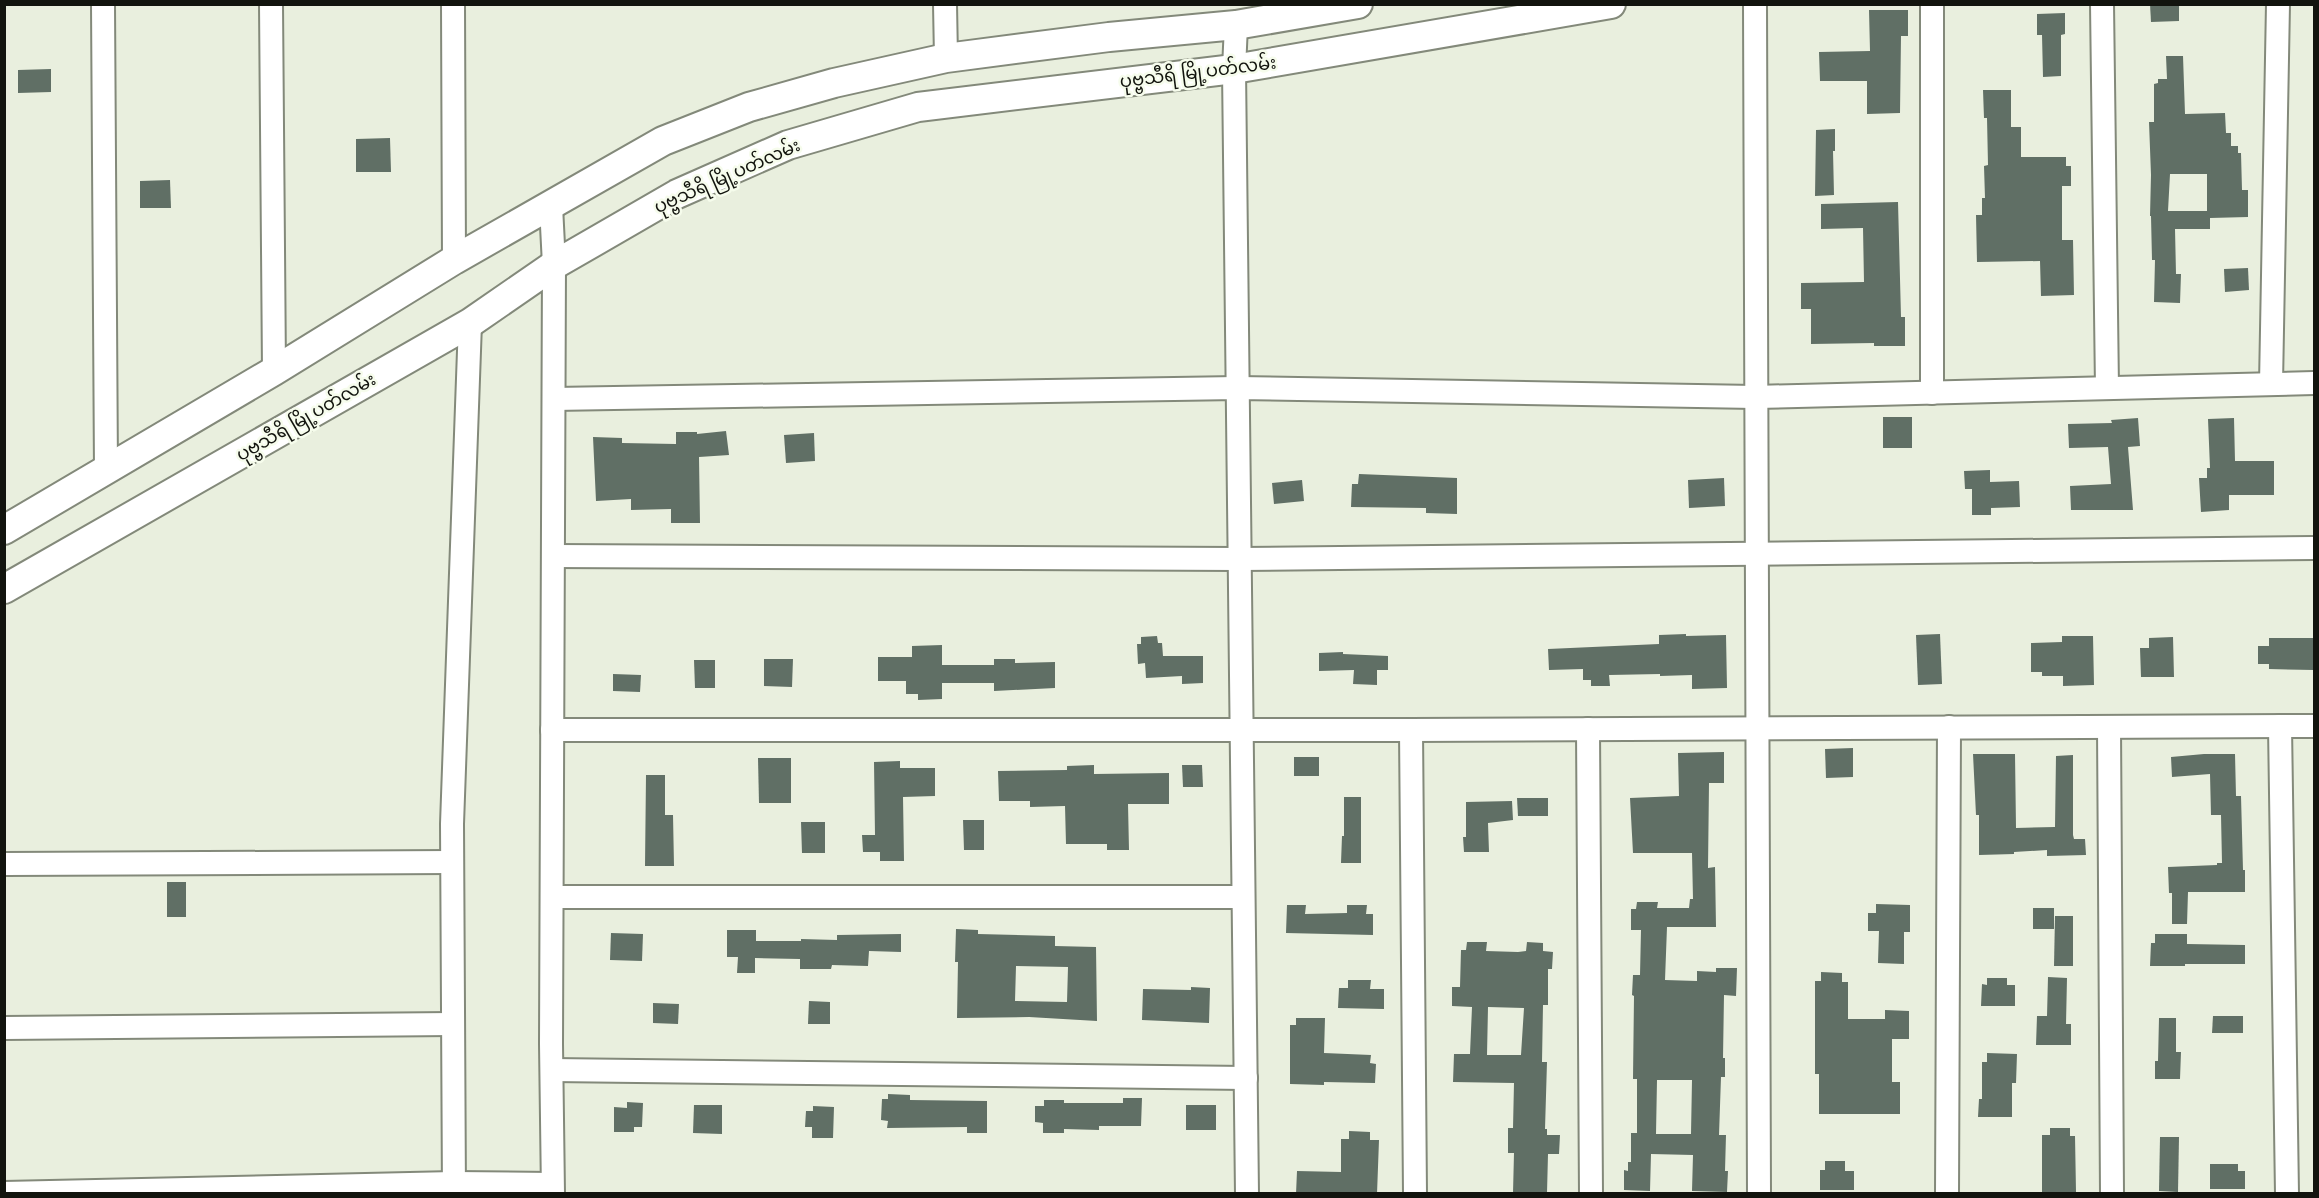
<svg xmlns="http://www.w3.org/2000/svg" width="2319" height="1198" font-family="Montserrat,'Noto Sans Myanmar',sans-serif">
<rect width="100%" height="100%" fill="#e9efde"/>
<!-- building -->
<g fill="#606f65" fill-rule="evenodd">
<path d="M2150 4H2179V21L2151 22Z"/>
<path d="M1869 10H1908V36H1901L1900 113 1867 114V81H1820L1819 52 1870 51Z"/>
<path d="M2065 13V34L2061 35V76L2043 77 2042 35H2037V14Z"/>
<path d="M2166 56H2183L2185 114 2225 113 2226 133H2231V146H2238V153H2241L2242 190H2248V217L2210 218V229H2175L2176 274H2181L2180 303 2154 302 2155 260H2152L2151 216H2150L2151 175 2149 122H2154V84L2158 83V79H2167ZM2170 174H2207V211H2168Z"/>
<path d="M51 69V92L18 93V70Z"/>
<path d="M1983 90H2011V127H2021V157H2066V166H2071V186H2062V240H2073L2074 295 2041 296 2040 261 1977 262 1976 215H1982V198H1985L1984 166 1988 165 1987 118H1984Z"/>
<path d="M1835 129V151H1833L1834 195 1815 196 1816 130Z"/>
<path d="M390 138 391 172H356V139Z"/>
<path d="M170 180 171 208H140V181Z"/>
<path d="M1898 202 1901 317H1905V346H1874V343L1811 344V309H1801V283L1864 282 1863 228 1821 229V204Z"/>
<path d="M2248 268 2249 290 2225 292 2224 269Z"/>
<rect x="1883" y="417" width="29" height="31"/>
<path d="M2138 418 2140 446 2128 447 2133 510H2071L2070 486 2111 484 2108 447 2069 448 2068 424 2112 423 2111 420Z"/>
<path d="M2234 418 2235 461H2274V495H2229V510L2201 512 2199 478H2207V468H2210L2208 419Z"/>
<path d="M726 431 729 455 699 457 700 523H671V509L631 510V499L596 501 593 437 622 438V443L676 444V432H697V434Z"/>
<path d="M814 433 815 461 786 463 784 435Z"/>
<path d="M1990 470V482L2019 481 2020 507 1991 508V515H1972V489H1965L1964 471Z"/>
<path d="M1359 474 1457 478V514L1426 513V508L1351 507 1352 484H1358Z"/>
<path d="M1724 478 1725 506 1689 508 1688 480Z"/>
<path d="M1302 480 1304 501 1274 504 1272 483Z"/>
<path d="M1686 634V636L1726 635 1727 688 1692 689V675L1660 676V674L1609 675 1610 686H1591V680H1583V669L1549 670 1548 649 1659 644V635Z"/>
<path d="M1940 634 1942 684 1918 685 1916 635Z"/>
<path d="M1157 636 1158 643H1162L1163 656H1203V683L1182 684V676L1146 678 1145 663 1138 664 1137 644H1141V637Z"/>
<path d="M2062 636H2093L2094 685 2063 686V676H2042V672H2031V643L2062 642Z"/>
<path d="M2173 637 2174 677H2141L2140 648H2149V638Z"/>
<path d="M2269 638H2314V670L2269 669V664H2258V646H2269Z"/>
<path d="M942 645V665H994V659H1015V663L1055 662V688L994 691V683H942V699L918 700V694H906V681H878V657H912V646Z"/>
<path d="M1343 652V654L1388 656V670H1377V685L1353 684 1354 670 1319 671V653Z"/>
<path d="M764 659H793L792 687 764 686Z"/>
<path d="M694 660H715V688H695Z"/>
<path d="M613 674 641 675 640 692 613 691Z"/>
<path d="M1853 748V777L1826 778 1825 749Z"/>
<path d="M1724 752V783H1709L1708 868 1715 867 1716 927H1667L1665 980 1697 981V971L1716 972V968H1737L1736 996 1724 995 1723 1058H1725V1077H1721L1719 1135H1726L1725 1171H1728L1727 1192 1692 1191 1693 1155 1651 1154 1650 1191 1624 1190V1170L1628 1171V1162H1631V1133H1637V1079H1633L1634 996 1632 995 1633 975H1640L1641 930H1631V909H1636L1637 902H1658L1657 908H1689L1690 899H1693L1692 853H1633L1630 798 1679 796 1678 753ZM1657 1080H1692L1691 1134H1656Z"/>
<path d="M1973 754H2015L2016 828 2055 827 2056 756 2073 755V835L2074 839H2085L2086 855 2047 856V850L2014 852V854L1979 855V815H1976Z"/>
<path d="M2204 754H2235L2236 796H2241L2243 870H2245V892H2188L2187 924H2172V893H2169L2168 867 2217 865V863H2222L2221 815H2211L2210 774 2172 777 2171 757Z"/>
<rect x="1294" y="757" width="25" height="19"/>
<path d="M758 758H791V803H759Z"/>
<path d="M900 761V768H935V796L903 797 904 861H880V852H863L862 835H875L874 762Z"/>
<path d="M1094 765V774L1169 773V804H1128L1129 850H1107V844H1066L1065 806 1030 807V801H999L998 771 1067 770V766Z"/>
<path d="M1182 765H1202L1203 787H1183Z"/>
<path d="M646 775H665V815H673L674 866H645Z"/>
<path d="M1344 797H1361V863H1341L1342 836H1344Z"/>
<path d="M1517 798H1548V816H1518Z"/>
<path d="M1512 801 1513 820 1488 823 1489 852H1464L1463 837H1466V802Z"/>
<path d="M963 820H984V850H964Z"/>
<path d="M801 822H825V853H802Z"/>
<rect x="167" y="882" width="19" height="35"/>
<path d="M1876 904 1910 905V932H1904V964L1878 963 1879 931H1868V913H1876Z"/>
<path d="M1287 905H1306L1305 914 1347 913V905H1367L1366 914H1373V935L1286 933Z"/>
<rect x="2033" y="908" width="21" height="21"/>
<path d="M2055 916H2073V966H2054Z"/>
<path d="M956 929 978 930V934L1055 936V946L1096 947 1097 1021 1029 1017 957 1018 958 962H955ZM1016 966 1068 967 1067 1002 1015 1001Z"/>
<path d="M727 930H756V941H801V939L837 940V935L901 934V952L869 951 868 966 832 965 831 969H800V959L755 958V973H737L738 957H727Z"/>
<path d="M611 933 643 934 642 961 610 960Z"/>
<path d="M2155 934H2187V944L2245 945V964H2185V966H2150L2151 943H2155Z"/>
<path d="M1467 942H1487L1486 951 1518 952 1526 951 1527 942 1543 943V951L1553 952 1552 969H1548V1005H1543L1542 1062H1547L1545 1129H1547V1135H1560L1559 1154H1548L1547 1193H1513L1514 1153H1508V1128H1513L1514 1083 1453 1082 1454 1054H1470L1472 1007 1452 1006V987H1460L1461 950H1466ZM1488 1007 1524 1008 1521 1055H1487Z"/>
<path d="M1821 972 1842 973V982H1848V1019H1885V1010L1909 1011V1039H1892V1082H1900V1114H1819V1074H1815V981H1821Z"/>
<path d="M2048 977 2067 978 2066 1024H2071V1045H2036L2037 1016H2047Z"/>
<path d="M1987 978H2007V985H2015V1006H1981L1982 984 1987 985Z"/>
<path d="M1348 980H1371L1370 989H1384V1009L1338 1008 1339 988H1348Z"/>
<path d="M1191 987 1210 988 1209 1023 1142 1020 1143 989 1191 990Z"/>
<path d="M809 1001 830 1002V1024H808Z"/>
<path d="M653 1003 679 1004 678 1024 653 1023Z"/>
<path d="M2213 1016H2243V1033H2212Z"/>
<path d="M1296 1018H1325L1324 1053 1371 1055 1370 1063 1376 1064 1375 1083 1324 1082V1085L1290 1084V1025H1296Z"/>
<path d="M2159 1018H2176V1052H2181L2180 1079H2155V1061H2158Z"/>
<path d="M1987 1053 2017 1054 2016 1083H2012V1117H1978L1979 1099H1982V1062H1987Z"/>
<path d="M888 1094 910 1095V1100L987 1101V1133H967V1127L887 1128 888 1121 881 1120 882 1099H888Z"/>
<path d="M1123 1098H1142L1141 1126H1099V1130L1064 1129V1133H1043V1123L1035 1122V1106H1044V1100H1064V1103H1123Z"/>
<path d="M627 1102 643 1103 642 1127H634V1132H614V1107L627 1108Z"/>
<path d="M694 1105H722V1134L693 1133Z"/>
<rect x="1186" y="1105" width="30" height="25"/>
<path d="M813 1106 834 1107 833 1138H812V1127H805L806 1111H813Z"/>
<path d="M2050 1128H2070V1136H2075L2076 1192H2042V1135H2050Z"/>
<path d="M1349 1131 1370 1132V1140H1379L1377 1194H1296L1297 1171 1341 1172V1139H1349Z"/>
<path d="M2160 1137H2179L2178 1192 2159 1191Z"/>
<path d="M1825 1161H1845V1171H1854V1190H1820V1170H1825Z"/>
<path d="M2210 1164H2238V1171H2245V1189H2210Z"/>
</g>
<g fill="none" stroke-linecap="round" stroke-linejoin="round">
<defs>
<g id="minor">
<path d="M103 4 106 471"/>
<path d="M271 4 274 371"/>
<path d="M453 4 454 260"/>
<path d="M945 4 946 58"/>
<path d="M1755 4 1759 1194"/>
<path d="M1932 4V393"/>
<path d="M2102 4 2107 388"/>
<path d="M1236 25 1234 69 1247 1194"/>
<path d="M551 206 554 265 551 1044 553 1194"/>
<path d="M2271 384 2278 4"/>
<path d="M554 399 1237 388 1755 397 2314 383"/>
<path d="M553 556 1239 559 2314 548"/>
<path d="M2280 726 2287 1194"/>
<path d="M2109 727 2112 1194"/>
<path d="M1588 729 1591 1194"/>
<path d="M552 730H1411L2314 726"/>
<path d="M1411 730 1415 1194"/>
<path d="M4 864 452 862"/>
<path d="M552 897H1243"/>
<path d="M4 1028 453 1024"/>
<path d="M552 1070 1246 1078"/>
<path d="M4 1193 454 1183 552 1184"/>
<path d="M454 1194 452 824 470 323"/>
<path d="M1947 1194 1949 727"/>
</g>
<g id="major">
<path d="M4 530 274 371 454 260 663 141 749 107 834 83 946 58 1109 37 1236 25 1358 4"/>
<path d="M4 589 470 323 554 265 677 194 788 145 918 107 1234 69 1611 4"/>
</g>
</defs>
<!-- minor casing -->
<use href="#minor" stroke="#83897a" stroke-width="26"/>
<!-- major casing -->
<use href="#major" stroke="#83897a" stroke-width="32"/>
<!-- minor -->
<use href="#minor" stroke="#fff" stroke-width="22"/>
<!-- major -->
<use href="#major" stroke="#fff" stroke-width="28"/>
</g>
<g text-anchor="middle" stroke-width="5" stroke-linejoin="round" paint-order="stroke">
<!-- street labels -->
<g font-size="18" fill="#12140e" stroke="#f6fcec">
<text transform="translate(1198 72) rotate(-7)" y="6">ပုဗ္ဗသီရိ မြို့ပတ်လမ်း</text>
<text transform="translate(727 176) rotate(-24)" y="6">ပုဗ္ဗသီရိ မြို့ပတ်လမ်း</text>
<text transform="translate(306 417) rotate(-30)" y="6">ပုဗ္ဗသီရိ မြို့ပတ်လမ်း</text>
</g>
</g>
<!-- border -->
<rect width="2319" height="1198" fill="none" stroke="#12140e" stroke-width="12"/>
</svg>
